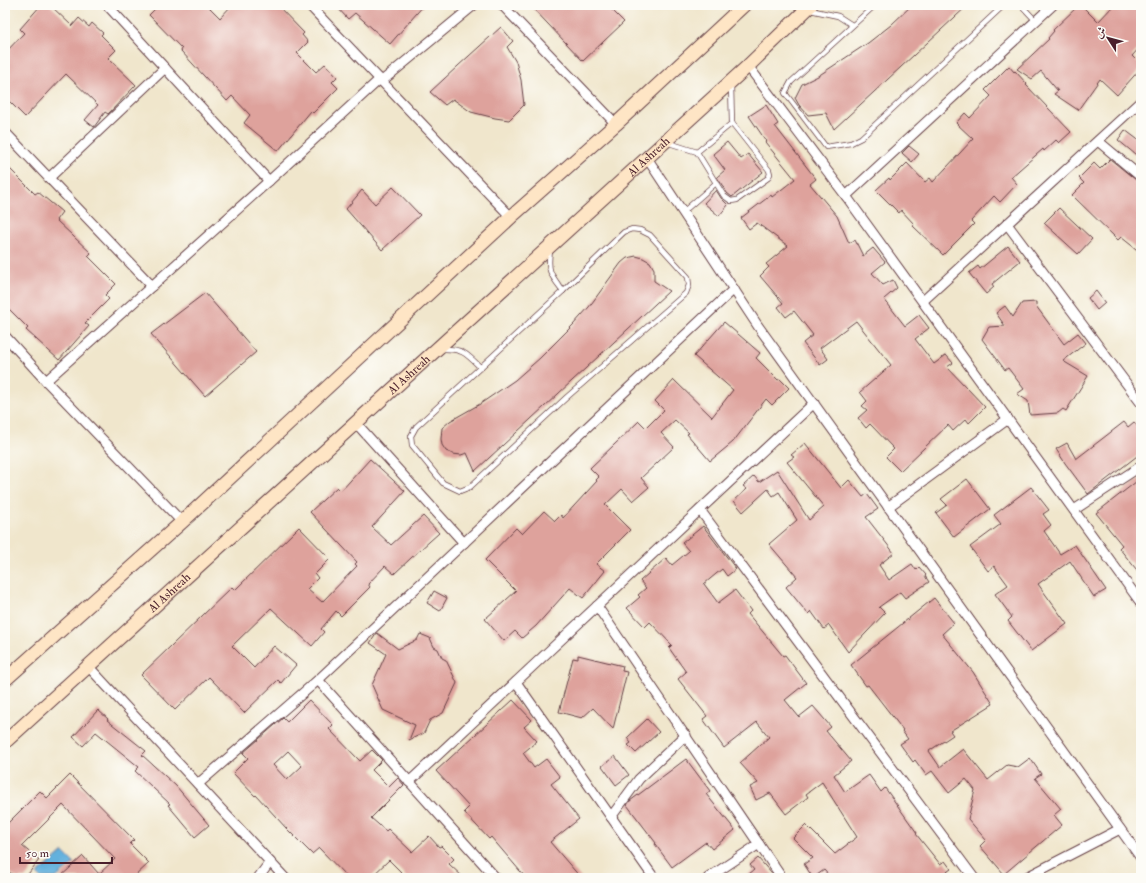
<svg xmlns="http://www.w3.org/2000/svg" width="1146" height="883" font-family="'IM FELL Double Pica',Amiri,serif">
<rect width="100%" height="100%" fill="#fdfcf7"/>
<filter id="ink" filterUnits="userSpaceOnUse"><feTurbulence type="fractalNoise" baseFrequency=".025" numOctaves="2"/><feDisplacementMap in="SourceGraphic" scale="8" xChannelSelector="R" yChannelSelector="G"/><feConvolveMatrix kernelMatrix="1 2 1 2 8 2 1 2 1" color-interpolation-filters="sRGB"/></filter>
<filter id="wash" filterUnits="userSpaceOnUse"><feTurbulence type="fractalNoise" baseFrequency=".012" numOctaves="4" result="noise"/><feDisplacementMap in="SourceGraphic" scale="16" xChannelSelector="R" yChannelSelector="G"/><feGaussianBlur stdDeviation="0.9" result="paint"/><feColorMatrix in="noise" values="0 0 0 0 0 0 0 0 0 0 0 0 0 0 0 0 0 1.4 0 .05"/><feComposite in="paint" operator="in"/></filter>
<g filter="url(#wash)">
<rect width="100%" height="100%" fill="#f0e6cc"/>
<!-- water -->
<path fill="#64b1dd" stroke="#576884" d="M63 852 74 863 56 878H41L37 874Z"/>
<g id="blocks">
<!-- building -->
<g fill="#dea29c" fill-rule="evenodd">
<path d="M41 5H50L72 26 79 18 89 27 92 23 103 33 101 35 116 50 108 58 136 85 108 114 105 112 94 127 85 120 98 105 66 74 25 117 5 97V53L24 33 20 29Z"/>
<path d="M159 5H207L220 18 232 5H277L304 33 302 35 308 42 297 53 316 72 325 64 337 77 332 82 338 88 313 113 311 111 278 151 244 123 250 115 232 96 227 101 181 51 182 49 149 15Z"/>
<path d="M335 5H424L390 44 355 13 348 19Z"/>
<path d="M530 5H607L624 22 583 61Z"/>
<path d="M912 5H968L834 129 826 113 808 115 799 105 795 98 802 84 818 76 868 43 891 25Z"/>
<path d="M1079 5H1081L1098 22 1114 5H1141V46L1132 56 1141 65V68L1117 95 1100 79 1078 110 1054 94 1058 91 1041 71 1032 79 1017 69 1049 39 1048 38 1054 31 1053 30Z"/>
<path d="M501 27 513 41 507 47 516 62 521 80 524 105 509 120 495 118 471 112 453 99 445 105 430 92 458 66Z"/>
<path d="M1009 66 1014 72 1015 71 1027 84 1026 85 1071 132 1059 143 1056 140 1044 151 1043 149 1011 177 1017 184 1000 202 994 196 971 221 974 224 943 255 913 226 914 224 901 210 899 213 876 190 889 178 890 180 907 163 925 182 930 178 933 182 973 139 956 123 965 113 970 118 991 96 985 90Z"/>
<path d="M766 105 778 124 775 126 816 179 810 184 837 216 849 243 855 240 863 256 873 248 885 262 872 273 883 285 893 280 897 288 884 299 905 326 919 315 929 328 915 339 934 364 946 355 953 363 947 367 985 407 969 423 966 419 953 431 948 425 900 471 886 457 894 449 870 424 866 428 858 418 867 410 862 406 867 401 860 392 891 365 856 321 820 348 828 359 820 365 803 343 813 335 794 311 786 317 778 307 783 303 760 276 769 267 766 264 788 246 757 223 749 229 741 218 771 195 772 197 795 179 765 142 766 141 749 116Z"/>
<path d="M1125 130 1141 142V159L1118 140Z"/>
<path d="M727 142 741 159 748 154 763 172 732 197 727 193 717 177 725 170 713 154Z"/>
<path d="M909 146 919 154 912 162 902 153Z"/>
<path d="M1110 159 1141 184V253L1121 237 1118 240 1072 195 1084 183 1079 178 1094 163 1100 169Z"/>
<path d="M5 164 35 194 38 192 62 212 56 220 91 253 88 256 116 284 105 295 109 299 85 323 89 326 59 360 26 330 28 328 5 305Z"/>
<path d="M393 187 420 215 382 250 346 209 362 190 375 204Z"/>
<path d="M716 190 721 198 728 205 719 216 704 203Z"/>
<path d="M1059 208 1092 239 1078 254 1044 223Z"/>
<path d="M1008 246 1020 261 992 284 994 287 986 294 969 273 978 266 980 269Z"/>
<path d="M636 256 643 258 650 262 654 269V281L669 291 475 471 467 453 461 455 453 454 446 451 442 445 441 439 442 428 450 421 480 404 515 380 540 358 573 325 589 307 621 263 627 258Z"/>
<path d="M1096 291 1105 303 1097 310 1088 298Z"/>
<path d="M205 293 256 352 205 396 151 334Z"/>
<path d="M1036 302V306L1064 344 1078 333 1086 343 1063 361 1088 376 1066 411 1063 409 1058 413 1030 415 1028 401 1017 394 1024 389 1008 368 1005 370 982 339 989 327 1005 326 996 313 1005 306 1013 317 1022 303Z"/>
<path d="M724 322 760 353 756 358 778 380 780 379 789 388 772 405 766 399 733 442 710 461 687 434 689 433 675 420 661 433 674 447 641 478 649 487 633 501 622 489 605 505 630 530 596 564 605 571 583 598 570 588 536 626 522 638 515 631 504 641 485 619 516 591 485 560 516 528 522 534 544 511 555 521 561 515 563 518 597 481 596 480 599 477 590 468 639 421 646 428 664 410 655 401 674 380 712 417 733 390 694 356Z"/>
<path d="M1124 422 1128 427 1134 422 1141 430V453L1088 494 1065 463 1056 449 1067 443 1076 459Z"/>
<path d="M805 443 841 488 849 480 863 497 867 494 878 509 866 517 894 553 879 565 889 580 912 564 916 570 919 567 926 575 925 576 929 582 905 598 900 592 879 607 885 613 848 652 829 625 824 629 811 611 808 614 786 587 797 577 769 544 797 520 779 492 773 496 768 489 743 512 734 501 747 489 743 486 754 476 759 482 777 470 809 520 824 507 787 462 794 457 791 455Z"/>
<path d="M370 459 405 491 372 527 391 545 423 516 439 533 411 558 394 574 385 566 368 584 370 587 341 616 336 611 321 629 324 632 312 646 271 608 232 646 254 668 274 646 296 665 281 683 278 680 244 713 209 677 175 710 141 675 232 587 235 590 299 527 330 559 315 574 318 578 307 589 322 602 357 566 355 564 357 562 310 512 337 487 341 491Z"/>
<path d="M1141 478V575L1119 548 1122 545 1096 513Z"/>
<path d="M967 479 990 509 954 537 936 513 947 505 941 499Z"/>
<path d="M1031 487 1049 510 1043 514 1051 525 1044 531 1060 554 1075 545 1106 590 1094 597 1070 561 1038 584 1067 624 1031 651 1008 621 1012 617 995 594 1008 585 994 566 988 571 970 547 1001 524 994 515Z"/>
<path d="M703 526 736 569 727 576 722 569 704 584 718 603 735 590 751 611 748 614 783 656 785 655 806 683 785 700 799 717 813 706 831 727 826 731 851 761 834 775 845 792 869 775 881 792 885 788 917 833 916 834 940 864 945 861 951 869 938 878H831L824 870 813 878 804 864 813 858 793 838 806 825 835 854 857 837 822 782 806 794 808 797 786 814 770 793 756 800 750 787 758 783 740 763 769 737 757 722 724 748 703 719 707 716 678 679 686 672 669 648 672 645 650 622 645 627 627 608 640 597 638 595 646 588 640 581 666 558 672 565 689 551 682 543Z"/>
<path d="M434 591 447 598 440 611 427 603Z"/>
<path d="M934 598 954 623 942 634 973 672 993 704 950 731 953 735 929 751 940 767 963 749 988 780 1007 765 1018 767 1030 758 1041 774 1035 778 1061 809 1054 815 1062 825 1004 874 980 846 986 840 968 819 975 790 966 779 949 793 932 771 926 775 915 760 913 762 900 744 908 739 902 731 903 730 868 685 866 686 851 665Z"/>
<path d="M377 633 398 649 417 640 420 634 430 638 434 647 438 649 442 658 446 660 457 683 443 713 430 720 424 733 409 740 415 725 383 710 372 685 386 654 370 643Z"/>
<path d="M578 655 623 666 622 671 627 672 613 729 593 708 582 718 559 712 573 658 578 659Z"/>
<path d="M309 700 333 725 329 729 360 761 372 750 382 760 372 770 389 787 398 778 404 785 371 818 386 831 388 829 412 852 429 836 439 847 441 846 454 859 449 864 464 878H407L389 860 370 878H348L319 848 312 854 286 828 256 795 255 796 233 773 248 758 243 753 283 718 287 722ZM288 751 302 766 287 780 273 765Z"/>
<path d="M513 700 532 720 524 727 537 741 523 753 534 768 546 759 560 777 551 784 579 819 550 842 581 878H526L491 837 489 839 464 812 469 807 436 771Z"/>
<path d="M98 710 108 719 107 720 146 751 142 755 176 786 209 825 195 837 168 805 170 804 135 771 139 767 96 732 83 746 73 737Z"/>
<path d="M647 719 659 732 636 753 628 745 631 743 627 738Z"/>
<path d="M615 756 629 775 616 785 602 766Z"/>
<path d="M686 759 710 791 706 794 735 830 712 849 706 842 672 867 655 844 656 843 627 805 630 801Z"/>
<path d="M70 775 134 840 130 844 149 863 133 878H59L83 856 99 874 115 859 63 805 22 846 39 860 25 878H17L5 869V826L40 791 47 798Z"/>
<path d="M758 858 772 874 775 878H744L754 870 750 865Z"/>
</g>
</g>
</g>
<g filter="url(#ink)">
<use href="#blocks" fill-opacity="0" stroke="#633d43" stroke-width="1"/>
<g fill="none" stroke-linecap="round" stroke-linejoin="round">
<defs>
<g id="lane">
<path d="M875 5 791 82 785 93 826 147 851 143 861 138 1004 5"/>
<path d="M1021 5 1036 21"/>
<path d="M810 10 838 16 852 25"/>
<path d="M666 142 697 152 732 123 731 85"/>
<path d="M697 152 724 196 731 201 737 200 768 178 770 174 769 170 732 123"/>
<path d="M683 212 716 183"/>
<path d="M632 229 640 230 650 235 688 277 689 285 686 293 567 397 470 487 460 491 443 483 412 445 411 436 416 427 563 291 624 232Z"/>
<path d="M550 251C547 272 551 275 563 291"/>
<path d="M441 349C462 348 466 353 481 368"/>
</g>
<g id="street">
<path d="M107 5 269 181"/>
<path d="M309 5 511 217"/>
<path d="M502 5 616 124"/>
<path d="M748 66 846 196 1141 603"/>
<path d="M382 81 474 5"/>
<path d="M5 132 152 286"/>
<path d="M1098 141 1141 177"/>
<path d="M647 158 758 326 1141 858"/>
<path d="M49 178 165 68"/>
<path d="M846 196 1053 5"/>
<path d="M1007 224 1141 403"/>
<path d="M923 301 1141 101"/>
<path d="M5 336 46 381 182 522"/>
<path d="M46 381 269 181 380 79"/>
<path d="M356 423 464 543"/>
<path d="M888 507 1008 419"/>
<path d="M700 510 974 878"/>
<path d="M1074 510 1141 466"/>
<path d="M597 606 782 878"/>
<path d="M88 666 285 878"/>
<path d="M318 680 496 878"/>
<path d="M516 682 654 878"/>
<path d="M409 782 814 403"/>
<path d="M198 784 318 680 734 289"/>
<path d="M611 817 639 779 686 735"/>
<path d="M258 878 270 862"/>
<path d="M708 878 759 844"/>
<path d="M1025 878 1120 829"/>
</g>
<g id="secondary">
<path d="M5 680 182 522 511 217 616 124 744 5"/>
<path id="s1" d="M5 742 748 66 811 5"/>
</g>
</defs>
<!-- lane casing -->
<use href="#lane" stroke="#633d43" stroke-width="6"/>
<!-- street casing -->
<use href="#street" stroke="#633d43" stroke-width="11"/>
<!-- secondary casing -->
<use href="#secondary" stroke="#633d43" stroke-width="15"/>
<!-- lane -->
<use href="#lane" stroke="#fff" stroke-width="4.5"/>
<!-- street -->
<use href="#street" stroke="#fff" stroke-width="9"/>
<!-- secondary -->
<use href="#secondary" stroke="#fee5c5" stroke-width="13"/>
</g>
</g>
<g text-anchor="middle" stroke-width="3.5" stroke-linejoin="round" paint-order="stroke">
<!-- street labels -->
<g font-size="12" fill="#4a1f2b" stroke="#fdfcf7">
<text dy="4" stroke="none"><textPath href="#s1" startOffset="870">Al Ashreah</textPath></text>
<text dy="4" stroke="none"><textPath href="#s1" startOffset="546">Al Ashreah</textPath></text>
<text dy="4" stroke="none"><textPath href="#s1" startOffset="222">Al Ashreah</textPath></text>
</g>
</g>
<!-- margin -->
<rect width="1146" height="883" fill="none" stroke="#fdfcf7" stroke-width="20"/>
<!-- north arrow -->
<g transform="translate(1108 38) rotate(306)" stroke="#fdfcf7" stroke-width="3" paint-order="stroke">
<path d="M0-3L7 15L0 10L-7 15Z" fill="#4a1f2b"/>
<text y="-6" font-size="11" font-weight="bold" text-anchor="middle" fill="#4a1f2b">ش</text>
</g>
<!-- scale -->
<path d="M20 857v6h92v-6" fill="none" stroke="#4a1f2b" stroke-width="2"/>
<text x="26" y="857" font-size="12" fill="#4a1f2b" stroke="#fdfcf7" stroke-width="3" paint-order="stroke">50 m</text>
</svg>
